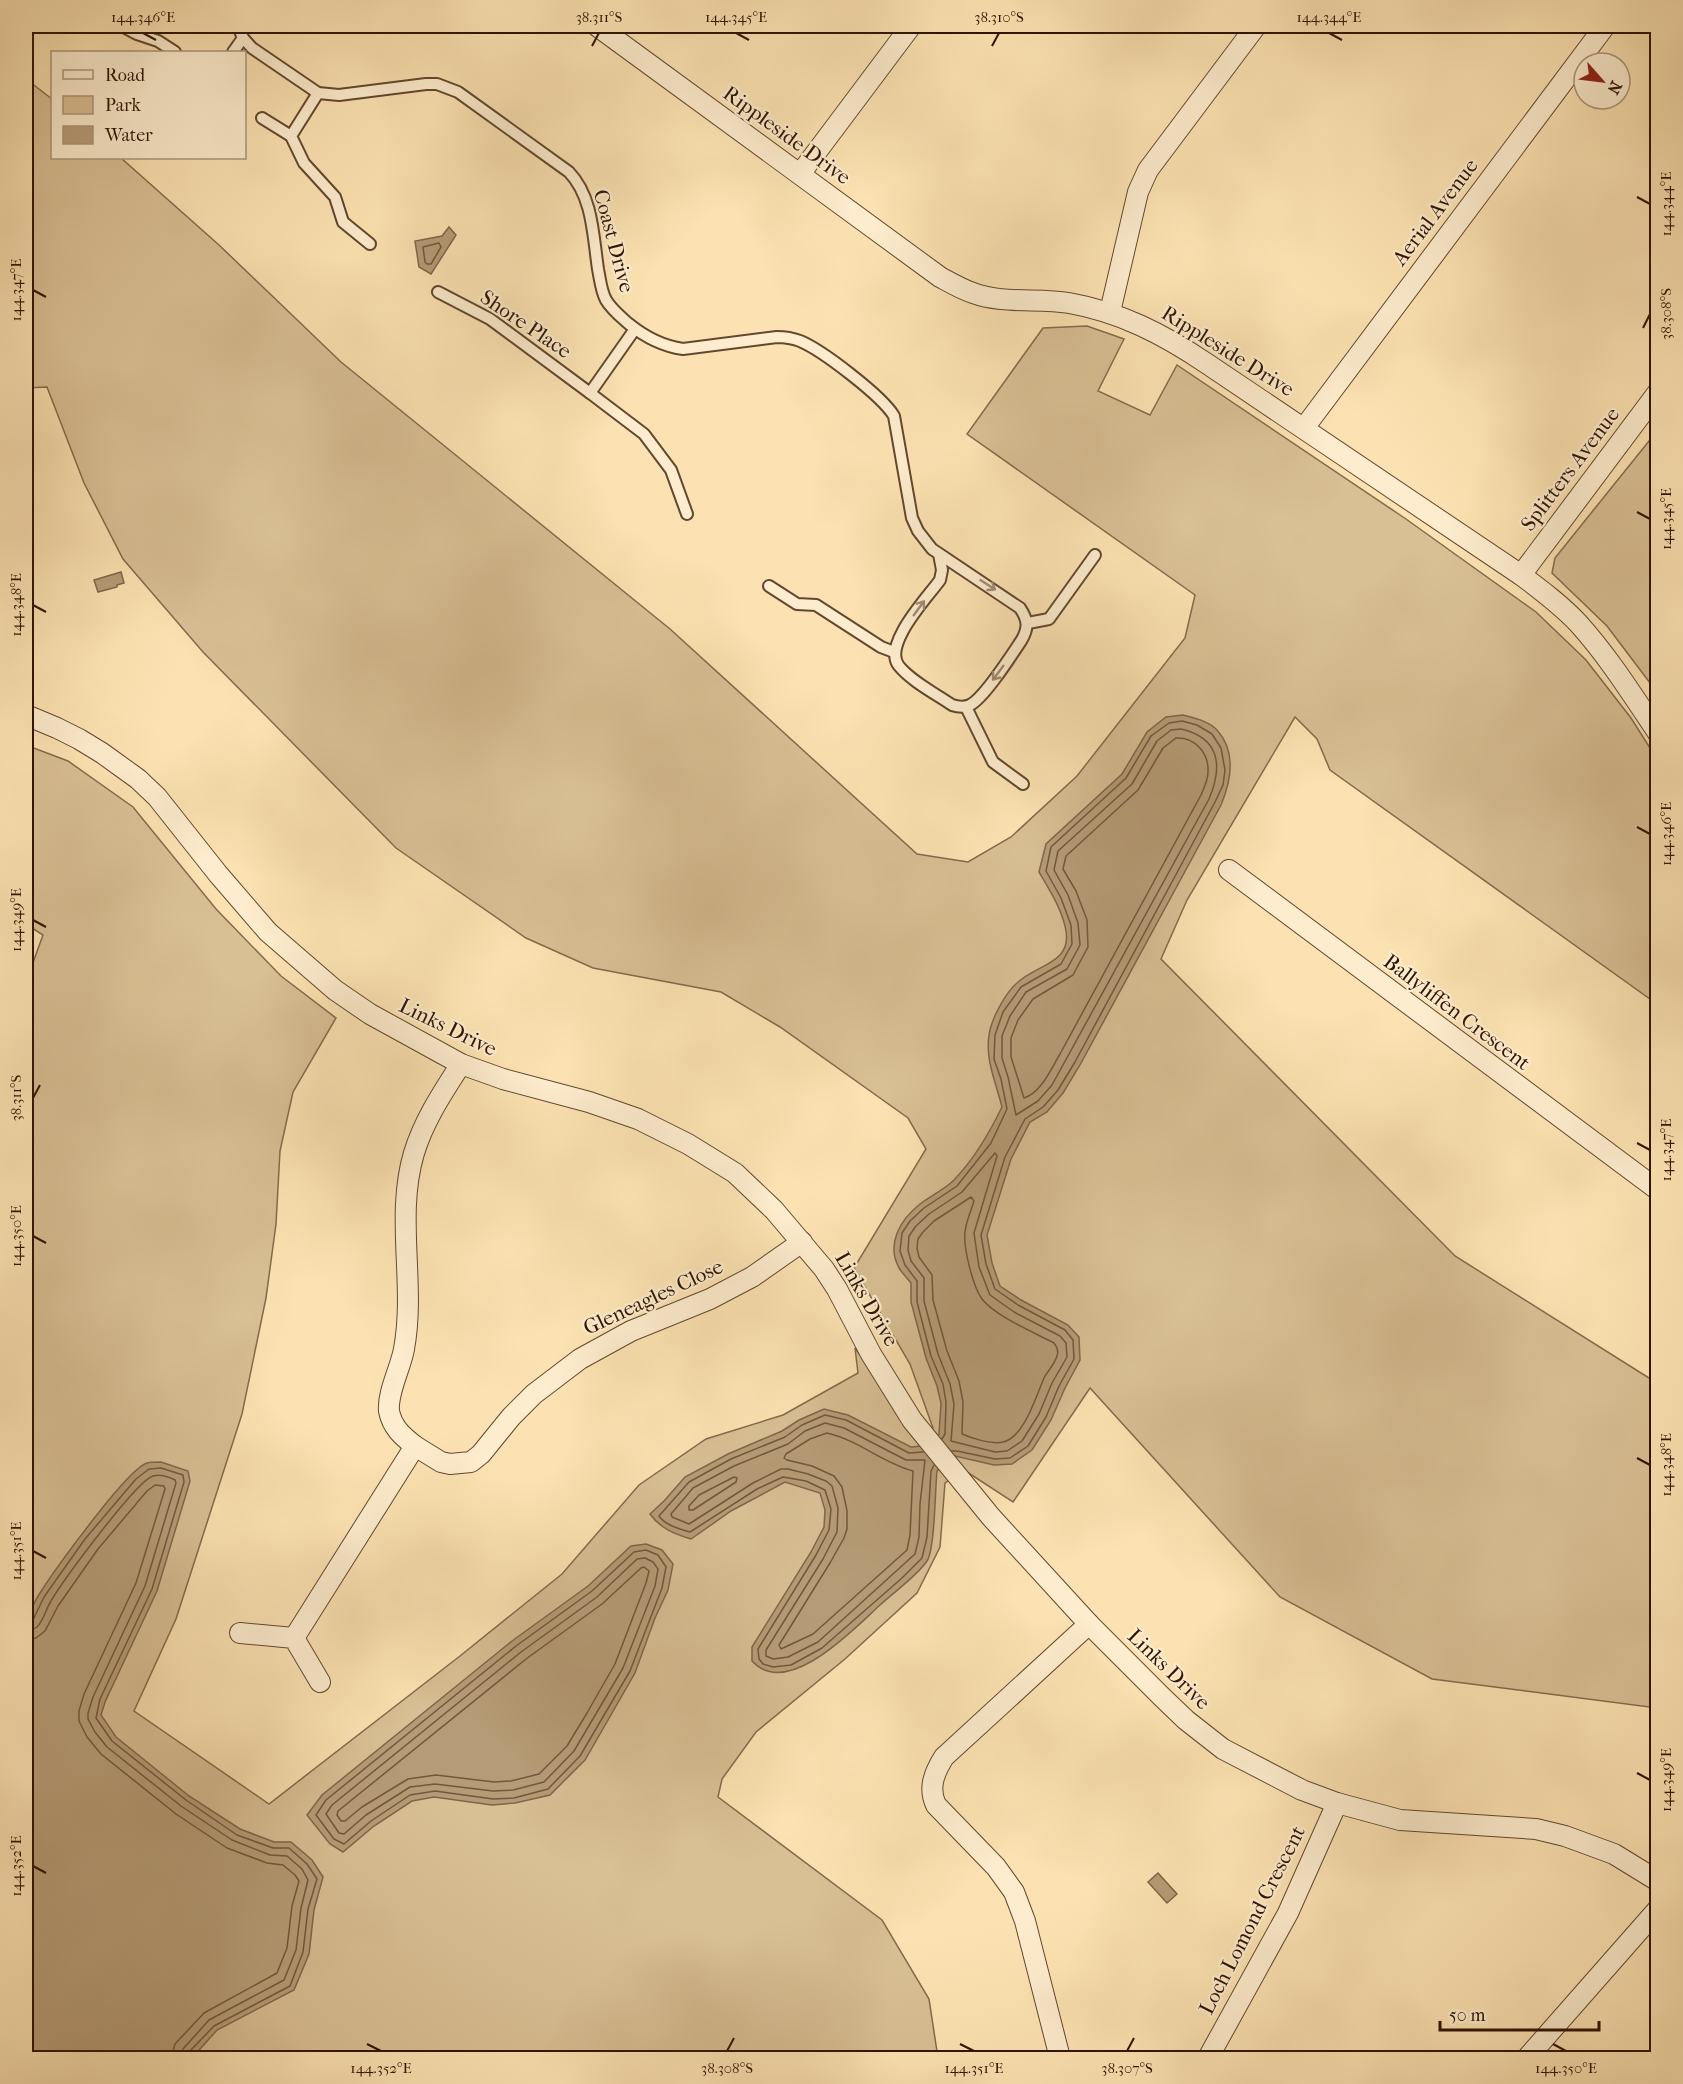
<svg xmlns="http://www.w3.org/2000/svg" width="1683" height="2084" font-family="'IM FELL French Canon',serif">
<rect width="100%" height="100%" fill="#fce2b2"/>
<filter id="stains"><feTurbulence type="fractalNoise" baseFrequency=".00333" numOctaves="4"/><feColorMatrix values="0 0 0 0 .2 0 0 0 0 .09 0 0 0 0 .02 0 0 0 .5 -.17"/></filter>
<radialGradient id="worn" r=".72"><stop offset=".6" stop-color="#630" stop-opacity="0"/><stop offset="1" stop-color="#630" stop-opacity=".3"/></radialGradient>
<!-- green -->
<g fill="#d9bf94" stroke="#846a4c" stroke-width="1.5">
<path d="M26 79 52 99V158H121L219 245 341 362 670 629 917 854 968 862 1011 837 1077 776 1185 638 1195 595 967 434 1043 328 1087 326 1124 339 1098 391 1150 415 1177 365 1406 519 1536 612 1586 660 1631 718 1657 759V1004L1330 770 1317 739 1295 717 1187 900 1161 959 1455 1256 1657 1383V1708L1432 1679 1280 1597 1090 1388 1013 1502 964 1470 945 1483 940 1547 917 1593 845 1659 756 1732 722 1779 718 1797 882 1920 929 1999 938 2058H26V982L43 935 26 924V745L68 761 133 807 216 909 281 976 336 1018 293 1092 280 1151 276 1224 266 1298 242 1414 176 1619 134 1711 269 1804 460 1656 562 1574 639 1485 706 1439 783 1415 858 1373 855 1348 920 1440 933 1428 910 1364 854 1268 926 1149 908 1118 780 1027 721 992 593 968 526 938 396 848 203 652 123 559 84 483 47 387 26 388Z"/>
<path d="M1657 431 1658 683H1650L1607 626 1552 573 1555 558Z"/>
</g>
<!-- water -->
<g fill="#b69c76" stroke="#806648" stroke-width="1.5">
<path d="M449 227 456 235 431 274 419 267 415 241 442 236Z"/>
<path d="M121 572 124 583 117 585V587L98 592 94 580Z"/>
<path d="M1183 715C1194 718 1209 721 1217 730 1237 752 1231 781 1221 805L1080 1065 1063 1093 1047 1112 1030 1122 1011 1159 987 1235 992 1263 1000 1286 1021 1300 1068 1325 1079 1337 1080 1360 1065 1388 1051 1420 1032 1450 1012 1464 994 1465 955 1456 937 1471C935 1489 935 1549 927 1561 918 1575 893 1593 880 1605 854 1629 787 1700 752 1661V1647L811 1552 824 1527 825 1510 820 1493 785 1482 731 1511 691 1539C674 1534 660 1528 650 1514L664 1501 685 1477 728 1454 782 1431 799 1420 824 1409 848 1415 911 1447 921 1446 939 1434 941 1403 937 1386 926 1358 911 1302V1283C907 1278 902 1273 899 1268 886 1244 900 1220 920 1204 930 1196 944 1190 954 1180 975 1158 989 1134 1002 1107 996 1083 985 1059 989 1035 991 1020 1005 993 1017 983 1036 964 1075 964 1065 926 1060 906 1049 889 1039 872L1046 844 1122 774 1147 732 1166 717Z"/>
<path d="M161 1462 188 1471 190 1481 157 1591 105 1702 101 1715 116 1737 189 1796 240 1829 274 1842H291L312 1860 323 1877 314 1910 309 1954 294 1990 217 2030 192 2058H26V1622C30 1612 34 1602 40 1593 54 1571 127 1469 147 1463 151 1462 157 1462 161 1462Z"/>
<path d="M646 1544 662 1550 673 1564 668 1590 655 1618 635 1673 585 1760 550 1795 515 1803 492 1805 434 1797 412 1801 374 1826 343 1852 330 1844 307 1815 322 1795 512 1641 588 1586 631 1546Z"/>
<path d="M1158 1873 1177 1894 1167 1903 1148 1882Z"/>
</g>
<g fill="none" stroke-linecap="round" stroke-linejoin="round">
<!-- shore -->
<g stroke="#72583c" stroke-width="1.5">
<path d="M439 243 441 247 431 264H427L425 262 423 247Z"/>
<path d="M1181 729C1220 738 1223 766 1209 799L1052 1085 1038 1101 1016 1115 1008 1077 1002 1058V1036L1010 1016 1026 992 1067 969 1080 945 1078 923 1068 895 1054 870 1058 851 1132 784 1157 741 1171 730Z"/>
<path d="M1176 738C1195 737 1209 753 1208 772 1208 780 1204 788 1201 795L1060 1054C1051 1069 1041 1093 1024 1098L1011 1057V1038L1018 1020 1033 999 1073 975 1088 947 1087 920 1076 891 1063 869 1066 856 1138 790 1163 748Z"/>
<path d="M995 1153 997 1156 974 1233 979 1267 990 1295 1014 1312 1060 1336 1066 1343 1067 1357 1052 1383 1039 1414 1022 1441 1007 1451 995 1452 951 1441 954 1404 950 1384 938 1354 924 1301V1278L911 1261 908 1250 909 1236 916 1226 929 1214 962 1192Z"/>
<path d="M971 1197 974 1201C971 1211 966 1222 965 1232 963 1247 973 1287 982 1299 995 1316 1035 1333 1054 1343 1057 1347 1059 1351 1057 1356 1055 1363 1049 1370 1045 1376 1036 1395 1025 1437 1003 1442 992 1445 971 1438 962 1434L963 1402 959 1381 947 1351 933 1300 932 1275 919 1257 917 1248 918 1239 923 1232 934 1221Z"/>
<path d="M825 1423 844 1428 906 1460H925L920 1504 919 1537 915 1554 818 1642 788 1657 773 1659 766 1656V1650L823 1559 837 1532 838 1508 832 1486 826 1481 808 1474 788 1469H781L753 1483 689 1524 672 1517 671 1514 693 1488 734 1466 788 1444 805 1431Z"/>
<path d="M827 1433C858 1440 883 1463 913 1471L910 1535 907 1550 813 1634 781 1649 779 1645 830 1563 844 1538 847 1529V1511L842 1487 834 1476 812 1466 787 1460 784 1458 786 1454 810 1439Z"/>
<path d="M942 1439 945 1434 946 1402 943 1384 931 1356 917 1302V1281L905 1265 900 1251 902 1233 910 1221 924 1208 957 1186 991 1143 1007 1109 1001 1079 994 1059 995 1035 1003 1012 1021 987 1061 964 1072 944 1071 925 1061 898 1046 871 1051 847 1126 778 1151 736 1169 723 1182 721 1197 725 1212 734 1221 748 1225 770 1223 785 1215 802 1075 1062 1058 1090 1043 1107 1025 1119 1005 1157 981 1235 986 1264 995 1289 1018 1305 1065 1330 1073 1340 1074 1359 1059 1386 1046 1417 1028 1446 1010 1458 995 1459 957 1451H952"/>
<path d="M923 1452 909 1453 846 1420 825 1415 802 1425 785 1437 731 1459 689 1482 659 1516C665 1525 679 1529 690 1532L757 1489 783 1477 806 1481 825 1490 831 1509 829 1530 816 1555 758 1649 759 1659 763 1664 773 1667 791 1665 822 1648 902 1578 922 1558 927 1537 931 1471 934 1465"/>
<path d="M734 1477 737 1478 736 1482 693 1510H689V1506L699 1495Z"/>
<path d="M646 1550 658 1555 666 1567 662 1588 630 1671 580 1756 548 1789 514 1798 493 1799 435 1791 410 1795 371 1821 344 1844 334 1839 316 1815 326 1800 516 1646 592 1591 634 1552Z"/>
<path d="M645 1558 653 1562 658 1569 655 1586 623 1668 574 1751 544 1782 513 1790 493 1791 435 1784 410 1787 366 1815 344 1834 339 1833 326 1814 332 1805 521 1652 597 1597 637 1559Z"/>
<path d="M644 1567 649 1571 646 1583 615 1664 587 1713 567 1746 539 1774 511 1781 494 1782 436 1775 408 1779 362 1807 345 1821H341L337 1815 338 1811 526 1659 602 1604 641 1568Z"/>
<path d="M26 1623 33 1620 44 1597 85 1539 136 1479 149 1469 161 1468 183 1475 184 1482 152 1589 100 1699 96 1718 112 1741 186 1800 237 1835 273 1848H289L307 1864 317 1879 308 1909 303 1952 290 1986 214 2026 189 2052 188 2058"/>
<path d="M26 1631C30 1630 34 1630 38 1626 44 1619 46 1609 51 1601 62 1582 136 1481 153 1476 160 1474 169 1477 175 1480L176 1483 145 1586 93 1697 88 1713V1719L95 1732 107 1747 181 1806 232 1840 270 1855 287 1856 302 1869 308 1880 301 1908 296 1950 284 1980 209 2020 183 2049 180 2058"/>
<path d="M26 1640 36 1638 45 1631 58 1606 98 1549 147 1491 155 1485 164 1486 165 1489 136 1583 84 1694 79 1711V1721L87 1737 101 1754 176 1814 227 1848 267 1863 283 1865 295 1875 299 1881 292 1906 287 1948 277 1973 204 2013 175 2044 171 2058"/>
</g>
<defs>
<g id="lane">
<path d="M122 26 137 34 158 41 175 52"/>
<path d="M238 26 243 38 252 48 318 93 339 95 426 84H437L458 92 569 172C593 197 593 236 598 269 600 279 601 291 606 300 611 309 621 317 629 324 645 337 662 346 683 349L777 337C785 337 792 338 800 341 822 350 882 396 894 416L912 518 918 531 932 549 1020 608C1028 620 1029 628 1021 641 1011 656 984 698 970 705 963 708 958 707 952 705 936 694 911 681 899 666 882 645 927 598 940 580L942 570 939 554"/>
<path d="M233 52 243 38"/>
<path d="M318 93 291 136 304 163 335 197 343 222 370 244"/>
<path d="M262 118 291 136"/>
<path d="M438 292 490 319 590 393"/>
<path d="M635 329 590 393 644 434 671 470 687 514"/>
<path d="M769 586 797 604 816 605 881 647 894 652"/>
<path d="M1028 623 1049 619 1095 555"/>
<path d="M966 707 993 762 1023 784"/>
</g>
<g id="street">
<path d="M597 26 940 277C951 283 961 289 973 293 1002 304 1038 298 1069 303 1120 312 1163 334 1206 363L1521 575C1541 590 1561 605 1578 623 1608 656 1633 696 1658 733"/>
<path d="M800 174 911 26"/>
<path d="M1110 312 1138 192 1148 170 1256 26"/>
<path d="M1304 428 1605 26"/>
<path d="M1521 575 1658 392"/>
<path d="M26 715 57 728 79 739 102 753 138 779 157 797 218 874 268 932 335 990 370 1014 461 1064 503 1079 589 1102 638 1119 688 1144 735 1173 774 1210 824 1269 837 1289 871 1354 912 1420 991 1517 1089 1624 1162 1697 1186 1720 1223 1749 1302 1790 1337 1803 1400 1820 1536 1829 1565 1836 1614 1854 1658 1881"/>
<path d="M1229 870 1658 1190"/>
<path d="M415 1446C402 1436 392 1427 389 1411 387 1393 401 1367 404 1349 416 1284 395 1217 414 1153 424 1120 443 1092 461 1064"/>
<path d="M240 1633 294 1638 320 1682"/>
<path d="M294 1638 415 1446 441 1462 450 1464 471 1462 481 1454 511 1417 534 1394 580 1359 631 1331 710 1299 752 1277 802 1242"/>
<path d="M1060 2058 1025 1921 1014 1892 996 1867 936 1805C928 1788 934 1773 944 1757L1089 1624"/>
<path d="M1208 2058 1288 1913 1337 1803"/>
<path d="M1527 2058 1658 1909"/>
</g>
</defs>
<!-- lane casing -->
<use href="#lane" stroke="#62482f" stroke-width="14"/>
<!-- street casing -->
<use href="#street" stroke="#62482f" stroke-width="22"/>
<!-- lane -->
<use href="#lane" stroke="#fdeccd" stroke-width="10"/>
<!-- street -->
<use href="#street" stroke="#fdeccd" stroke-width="20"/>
</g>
<!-- one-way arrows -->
<defs><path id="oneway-shaft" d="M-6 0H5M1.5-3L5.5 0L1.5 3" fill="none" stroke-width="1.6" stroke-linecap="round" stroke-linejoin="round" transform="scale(1.5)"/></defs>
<g stroke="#a08b72">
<use href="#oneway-shaft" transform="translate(988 585) rotate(33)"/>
<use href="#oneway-shaft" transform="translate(919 608) rotate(-54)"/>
<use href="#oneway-shaft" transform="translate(998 673) rotate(127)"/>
</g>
<!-- ticks -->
<path fill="none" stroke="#2f1403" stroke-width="2" d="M143 33 156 40M736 33 749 40M1329 33 1342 40M592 46 599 33M992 46 999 33M1637 197 1650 204M33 290 46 297M1643 328 1650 314M1637 512 1650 519M33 605 46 612M1637 827 1650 834M33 920 46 927M33 1098 40 1085M1637 1143 1650 1150M33 1236 46 1243M1637 1458 1650 1465M33 1551 46 1558M1637 1773 1650 1780M33 1866 46 1873M367 2044 381 2051M960 2044 974 2051M1553 2044 1566 2051M727 2051 734 2038M1127 2051 1134 2038"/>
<g text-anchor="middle" stroke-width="4.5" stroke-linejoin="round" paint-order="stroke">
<!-- street labels -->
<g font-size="21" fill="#2f1403" stroke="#fdeccd">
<text transform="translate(787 135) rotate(36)" y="7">Rippleside Drive</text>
<text transform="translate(1435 212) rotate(-53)" y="7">Aerial Avenue</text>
<text transform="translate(614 241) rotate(75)" y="7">Coast Drive</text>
<text transform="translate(526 324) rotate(34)" y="7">Shore Place</text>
<text transform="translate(1228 351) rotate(32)" y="7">Rippleside Drive</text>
<text transform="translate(1570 469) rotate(-53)" y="7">Splitters Avenue</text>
<text transform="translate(1457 1012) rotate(37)" y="7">Ballyliffen Crescent</text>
<text transform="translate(448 1027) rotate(26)" y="7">Links Drive</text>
<text transform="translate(653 1297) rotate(-25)" y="7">Gleneagles Close</text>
<text transform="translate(867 1299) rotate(60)" y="7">Links Drive</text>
<text transform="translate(1169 1669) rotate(44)" y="7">Links Drive</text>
<text transform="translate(1252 1920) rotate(-63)" y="7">Loch Lomond Crescent</text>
</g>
</g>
<!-- margin -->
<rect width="1683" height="2084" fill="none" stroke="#fce2b2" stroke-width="66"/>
<!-- legend -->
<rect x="51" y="51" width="195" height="108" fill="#fdeccd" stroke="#ab967c" stroke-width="1.5"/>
<rect x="63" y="70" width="30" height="9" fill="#fdeccd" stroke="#ab967c" stroke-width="1.5"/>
<text x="105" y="81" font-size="18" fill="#2f1403">Road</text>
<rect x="63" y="96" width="30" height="18" fill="#d9bf94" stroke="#ab967c" stroke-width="1.5"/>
<text x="105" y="111" font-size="18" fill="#2f1403">Park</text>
<rect x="63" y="126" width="30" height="18" fill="#b69c76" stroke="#ab967c" stroke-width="1.5"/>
<text x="105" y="141" font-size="18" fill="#2f1403">Water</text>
<!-- north arrow -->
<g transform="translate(1602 81) rotate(118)"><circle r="28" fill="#fdeccd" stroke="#ab967c" stroke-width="1.5"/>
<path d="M0-4.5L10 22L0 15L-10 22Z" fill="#8f2418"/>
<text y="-9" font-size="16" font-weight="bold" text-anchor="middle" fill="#2f1403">N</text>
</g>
<!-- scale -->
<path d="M1440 2021v9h159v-9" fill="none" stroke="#2f1403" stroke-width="3"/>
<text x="1449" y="2021" font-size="18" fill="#2f1403" stroke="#fdeccd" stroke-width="4.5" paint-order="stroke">50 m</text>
<rect x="33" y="33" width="1617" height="2018" fill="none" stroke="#2f1403" stroke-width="2"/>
<g font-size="15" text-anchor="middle" fill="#2f1403">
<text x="143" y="22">144.346°E</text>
<text x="599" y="22">38.311°S</text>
<text x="736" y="22">144.345°E</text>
<text x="999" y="22">38.310°S</text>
<text x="1329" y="22">144.344°E</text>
<text transform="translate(1666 204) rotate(-90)" y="5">144.344°E</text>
<text transform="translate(16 290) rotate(-90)" y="5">144.347°E</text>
<text transform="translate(1666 314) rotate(-90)" y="5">38.308°S</text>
<text transform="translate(1666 519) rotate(-90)" y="5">144.345°E</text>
<text transform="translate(16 605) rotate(-90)" y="5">144.348°E</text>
<text transform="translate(1666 834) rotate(-90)" y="5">144.346°E</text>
<text transform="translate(16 920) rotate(-90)" y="5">144.349°E</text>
<text transform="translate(16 1098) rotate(-90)" y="5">38.311°S</text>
<text transform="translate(1666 1150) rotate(-90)" y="5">144.347°E</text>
<text transform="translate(16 1236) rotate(-90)" y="5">144.350°E</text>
<text transform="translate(1666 1465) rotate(-90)" y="5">144.348°E</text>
<text transform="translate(16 1551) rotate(-90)" y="5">144.351°E</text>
<text transform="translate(1666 1780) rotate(-90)" y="5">144.349°E</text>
<text transform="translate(16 1866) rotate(-90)" y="5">144.352°E</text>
<text x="381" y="2073">144.352°E</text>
<text x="727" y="2073">38.308°S</text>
<text x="974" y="2073">144.351°E</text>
<text x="1127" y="2073">38.307°S</text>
<text x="1566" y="2073">144.350°E</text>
</g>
<rect width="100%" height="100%" filter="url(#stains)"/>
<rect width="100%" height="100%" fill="url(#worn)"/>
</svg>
